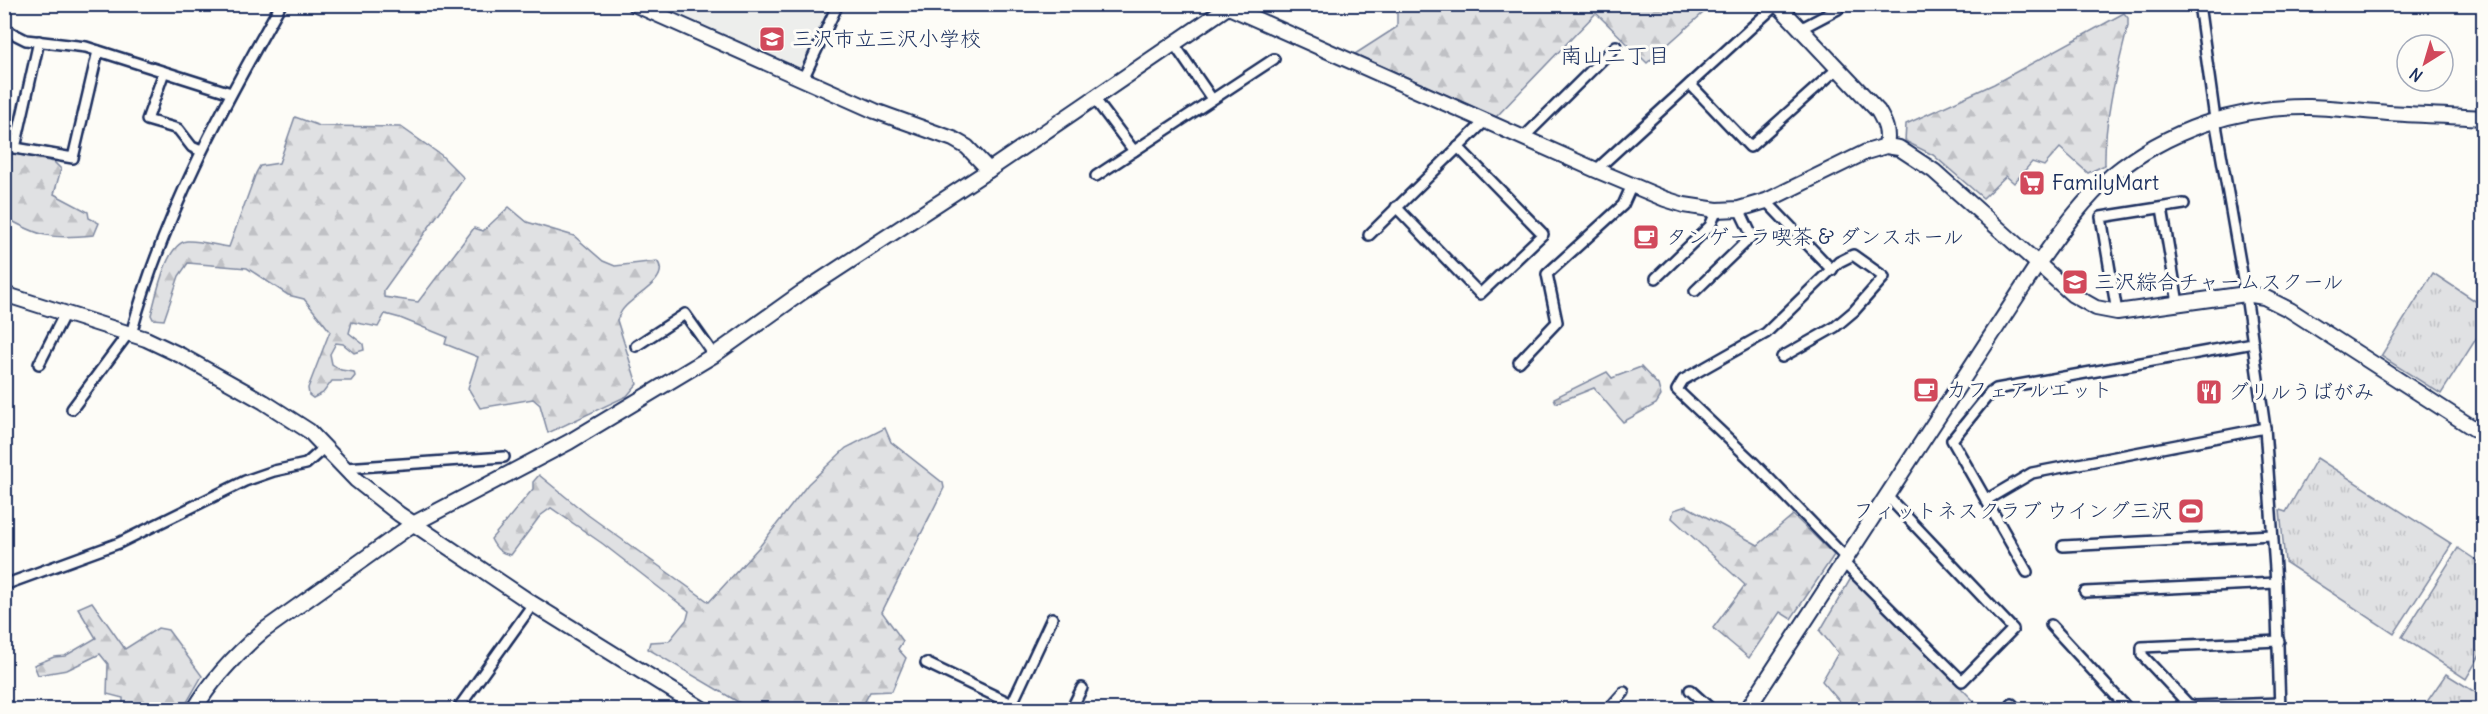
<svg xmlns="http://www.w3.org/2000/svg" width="2488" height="714" font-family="Delius,'Klee One',sans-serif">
<defs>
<pattern id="grass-tufts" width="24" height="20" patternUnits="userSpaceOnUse" patternTransform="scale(1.5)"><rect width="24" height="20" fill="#e0e1e3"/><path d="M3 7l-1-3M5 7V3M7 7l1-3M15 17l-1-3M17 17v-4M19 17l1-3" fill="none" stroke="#c0c1c5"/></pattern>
<pattern id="forest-firs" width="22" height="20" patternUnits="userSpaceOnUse" patternTransform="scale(1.5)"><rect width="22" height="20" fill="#e0e1e3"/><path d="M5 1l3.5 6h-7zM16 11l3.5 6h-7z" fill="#c0c1c5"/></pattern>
</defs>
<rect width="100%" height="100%" fill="#fdfcf7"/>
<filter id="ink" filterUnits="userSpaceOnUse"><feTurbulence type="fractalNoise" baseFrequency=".0167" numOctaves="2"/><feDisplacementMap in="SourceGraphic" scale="12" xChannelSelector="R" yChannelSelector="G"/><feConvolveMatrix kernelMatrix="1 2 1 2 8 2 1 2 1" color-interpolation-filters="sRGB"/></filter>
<g filter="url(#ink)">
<!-- built -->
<path fill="#edeeec" d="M650 5H832L802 73Z"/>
<!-- grass -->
<g fill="url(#grass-tufts)" stroke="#7e88a0" stroke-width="1.5">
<path d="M2433 273 2483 306V328L2441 394 2381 356Z"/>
<path d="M2317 458 2452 544 2394 634 2285 562 2280 510 2286 512Z"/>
<path d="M2458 548 2483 565V650L2466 679 2402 637Z"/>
<path d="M2446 674 2483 697V709H2422Z"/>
</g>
<!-- forest -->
<g fill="url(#forest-firs)" stroke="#7e88a0" stroke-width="1.5">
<path d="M1405 5V4L1712 5 1647 63 1596 13 1496 117 1355 54 1397 27V11Z"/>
<path d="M2124 13 2128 18V26C2117 71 2104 118 2105 165L2088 173 2060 148 2044 166 2032 162 2014 183 2006 176 1983 198 1933 155 1905 141 1906 124 1994 84Z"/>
<path d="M295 117 320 126 401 127 441 155 464 178 384 290V297L418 302 474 228 483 231 509 207 527 222 574 236 603 261 615 266 657 261C672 279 633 296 624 308 621 311 619 316 617 320L637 384 627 396 548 433 540 405 533 399 480 408 468 388 478 357 445 344 447 337 400 318 385 314 378 327 352 322 349 333 363 344 364 350 354 353 343 344 336 343 330 354 332 364 341 370 354 372 355 376 351 381H332L323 393 313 398 309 395 308 388 330 331 304 299 288 295 247 268 188 263 179 276 164 320 153 319 151 315C156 297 166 243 187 241 200 240 216 246 229 247L256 173 260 166 279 163Z"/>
<path d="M5 152 54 162 61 169 54 194 88 212 89 218 99 223 94 235C52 239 41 238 5 217Z"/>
<path d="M1641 367 1658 385 1661 396 1656 404 1623 422 1594 388 1556 403 1554 398 1607 372 1612 378Z"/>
<path d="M885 428 891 442 943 483 944 488 882 612 903 641 898 649 906 658 892 691 870 692 861 709H750L648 649 650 642 669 641 687 619 689 611 603 544 551 508 540 516 511 555C500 553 496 549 491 539L533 489V482L539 475 588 515 709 602 760 546 808 484 846 448Z"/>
<path d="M1686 506 1758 545 1793 515 1834 555 1791 619 1780 612 1749 658 1713 628 1745 585 1672 518 1674 510Z"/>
<path d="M1851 578 1982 709H1846L1822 681 1838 653 1820 631Z"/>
<path d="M92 602 125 649 158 628 168 630 202 676 183 709H123V698L107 694 108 664 100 654 67 670 38 675 34 665 54 657 65 656 96 638 78 608Z"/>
</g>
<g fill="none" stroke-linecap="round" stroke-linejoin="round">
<defs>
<g id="street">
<path d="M2199 4 2215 119 2247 302 2265 428 2276 583 2280 710"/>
<path d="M4 29 26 40 86 47 231 93"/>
<path d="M1800 29 1838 9 1840 4"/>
<path d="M1174 44 1212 99"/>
<path d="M164 72 147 120 178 129 192 147 201 151"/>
<path d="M803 79 838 4"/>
<path d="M1690 84 1750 147 1838 68"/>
<path d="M1094 98 1134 151"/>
<path d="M1523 138 1616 46"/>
<path d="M4 146 73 158 98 51"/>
<path d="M15 148 39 41"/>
<path d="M1596 170 1777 4"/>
<path d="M1096 176 1274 59"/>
<path d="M1766 201 1832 270"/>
<path d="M1396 207 1480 294 1543 234 1458 147"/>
<path d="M2162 208 2178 303"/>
<path d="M1369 235 1485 121"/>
<path d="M1656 278 1710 226 1717 210"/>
<path d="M1695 291 1752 236 1739 209"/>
<path d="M2117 312 2101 217 2184 204"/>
<path d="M131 334C163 216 221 110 281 4"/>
<path d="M636 346 685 314 714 355"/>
<path d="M1782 357 1835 327 1854 311 1884 277 1853 255 1839 262 1766 333 1683 380 1677 390 1754 463 1846 558"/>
<path d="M1519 362 1557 322 1547 274 1623 205 1632 185"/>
<path d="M39 364 65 313"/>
<path d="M72 409 124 339 126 332"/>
<path d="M345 468 504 457"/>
<path d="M1986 500 2032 473 2265 428"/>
<path d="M2063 546 2272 535"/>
<path d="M1843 562 1962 681 2013 629 1886 495"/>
<path d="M2027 572 1952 440 1990 393 1996 389 2253 343"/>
<path d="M4 585 119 543 245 481 274 471 306 464 325 447"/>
<path d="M2085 592 2276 583"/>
<path d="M2051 625 2129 710"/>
<path d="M2279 641 2142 647V655L2188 704 2194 706 2280 703"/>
<path d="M926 663 1012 704"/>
<path d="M1690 690 1712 710"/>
<path d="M2012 704 2017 710"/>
<path d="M457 710 533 604"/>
<path d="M1009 710 1052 618"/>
<path d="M1071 710 1082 688"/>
<path d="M1608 710 1624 692"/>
<path d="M2172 710 2188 704"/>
</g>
<g id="secondary">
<path d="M634 4 875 111 953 139 967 147 989 170"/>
<path d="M1222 4 1596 170 1665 199 1684 205 1717 210 1739 209 1766 201 1866 152 1886 146 1899 148 1934 171 2073 295 2096 308 2117 312 2246 294 2264 297 2290 310 2484 435"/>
<path d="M1777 4 1878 111C1885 123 1889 131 1886 146"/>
<path d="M4 294 146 339 182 356 264 402 309 431 356 480 399 514 533 604 704 710"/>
<path d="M194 710C212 679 236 654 263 631L413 524 569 442 714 355 801 293 989 170 1232 4"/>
<path d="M1747 710 2038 264C2060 233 2082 201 2111 176 2167 130 2238 106 2310 107 2336 108 2362 111 2388 113 2420 115 2452 116 2484 118"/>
</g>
</defs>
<!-- street casing -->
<use href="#street" stroke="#1b2f5e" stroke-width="14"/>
<!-- secondary casing -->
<use href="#secondary" stroke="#1b2f5e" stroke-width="18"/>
<!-- street -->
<use href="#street" stroke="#fdfcf7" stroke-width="9"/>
<!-- secondary -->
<use href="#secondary" stroke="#fdfcf7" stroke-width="14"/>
</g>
</g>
<!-- icons -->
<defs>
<symbol id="school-square" viewBox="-11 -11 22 22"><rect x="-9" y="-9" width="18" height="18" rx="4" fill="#d1495b" stroke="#fdfcf7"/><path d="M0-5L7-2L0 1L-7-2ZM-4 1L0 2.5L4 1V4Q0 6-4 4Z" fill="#fff"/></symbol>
<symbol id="supermarket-square" viewBox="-11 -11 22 22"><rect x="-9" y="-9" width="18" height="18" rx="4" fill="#d1495b" stroke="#fdfcf7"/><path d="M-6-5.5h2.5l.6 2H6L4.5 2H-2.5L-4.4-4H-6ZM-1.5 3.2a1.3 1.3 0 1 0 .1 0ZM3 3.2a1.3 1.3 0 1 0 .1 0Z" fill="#fff"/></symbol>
<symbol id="cafe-square" viewBox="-11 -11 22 22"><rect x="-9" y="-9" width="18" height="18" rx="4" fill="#d1495b" stroke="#fdfcf7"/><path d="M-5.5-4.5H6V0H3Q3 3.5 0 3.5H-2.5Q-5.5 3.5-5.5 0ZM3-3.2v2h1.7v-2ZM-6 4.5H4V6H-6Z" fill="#fff"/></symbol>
<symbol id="restaurant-square" viewBox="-11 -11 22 22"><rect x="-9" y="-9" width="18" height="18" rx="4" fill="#d1495b" stroke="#fdfcf7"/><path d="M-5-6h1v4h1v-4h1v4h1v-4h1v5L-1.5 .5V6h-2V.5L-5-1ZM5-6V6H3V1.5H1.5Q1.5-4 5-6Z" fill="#fff"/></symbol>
<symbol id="stadium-square" viewBox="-11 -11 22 22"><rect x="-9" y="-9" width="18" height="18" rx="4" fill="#d1495b" stroke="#fdfcf7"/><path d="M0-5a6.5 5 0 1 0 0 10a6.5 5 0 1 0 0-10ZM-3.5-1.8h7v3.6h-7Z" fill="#fff"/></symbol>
</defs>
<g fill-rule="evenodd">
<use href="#school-square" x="757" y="24" width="30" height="30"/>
<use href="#supermarket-square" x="2017" y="168" width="30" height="30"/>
<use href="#cafe-square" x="1631" y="222" width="30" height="30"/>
<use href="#school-square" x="2060" y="267" width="30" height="30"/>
<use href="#cafe-square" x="1911" y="375" width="30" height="30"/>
<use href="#restaurant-square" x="2194" y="377" width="30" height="30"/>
<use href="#stadium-square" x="2176" y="496" width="30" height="30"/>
</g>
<g text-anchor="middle" stroke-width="6" stroke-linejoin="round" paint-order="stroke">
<!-- poi labels -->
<g font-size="21" fill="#1b2f5e" stroke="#fdfcf7" text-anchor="start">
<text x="792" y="46">三沢市立三沢小学校</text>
<text x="2052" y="190">FamilyMart</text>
<text x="1666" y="244">タンゲーラ喫茶 &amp; ダンスホール</text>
<text x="2094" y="289">三沢綜合チャームスクール</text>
<text x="1946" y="397">カフェアルエット</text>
<text x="2228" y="399">グリルうばがみ</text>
<text x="2172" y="518" text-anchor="end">フィットネスクラブ ウイング三沢</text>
</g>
<!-- neighbourhood labels -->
<g font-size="22" fill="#1b2f5e" stroke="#fdfcf7">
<text x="1615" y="63">南山二丁目</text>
</g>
</g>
<!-- margin -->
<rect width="2488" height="714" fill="none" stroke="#fdfcf7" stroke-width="24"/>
<rect x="12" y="12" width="2464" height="690" fill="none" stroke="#1b2f5e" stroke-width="2" filter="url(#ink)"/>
<!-- north arrow -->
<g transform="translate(2425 63) rotate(217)"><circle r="28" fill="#fdfcf7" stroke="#a3aaba" stroke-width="1.5"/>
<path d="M0-4.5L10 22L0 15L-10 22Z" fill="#d1495b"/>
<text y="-9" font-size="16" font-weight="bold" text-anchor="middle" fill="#1b2f5e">N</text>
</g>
</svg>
